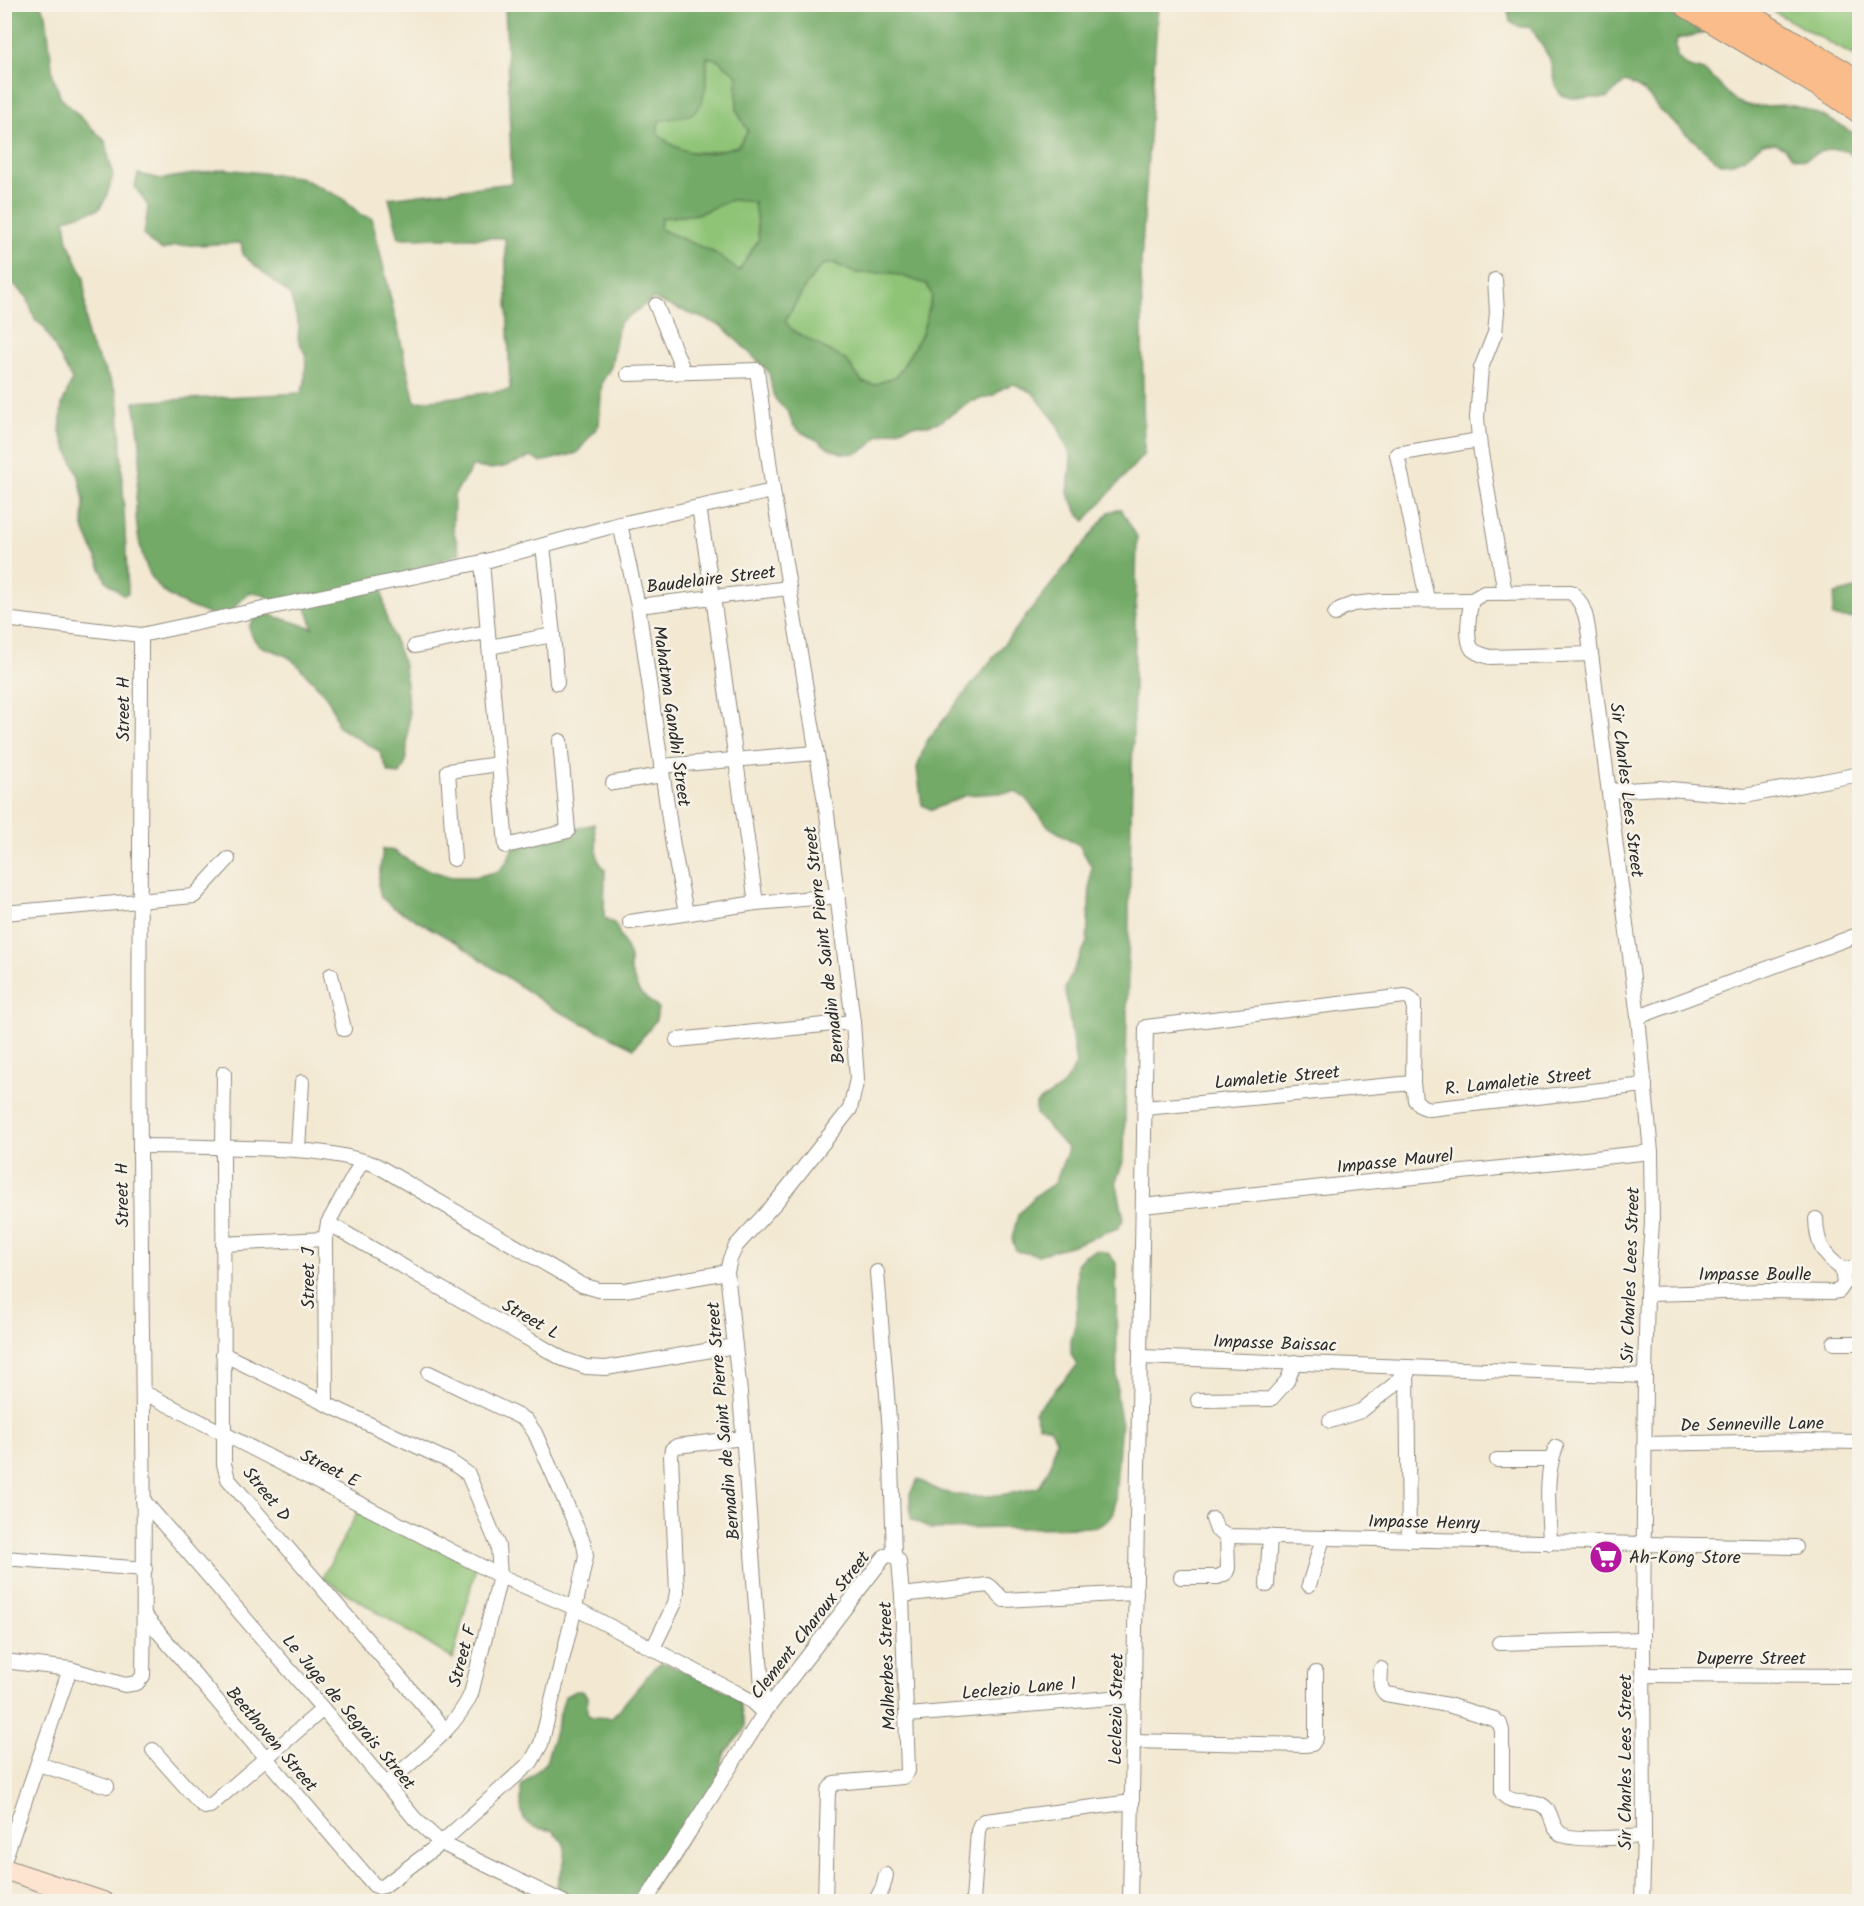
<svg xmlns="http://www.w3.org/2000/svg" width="1864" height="1906" font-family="Kalam,sans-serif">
<rect width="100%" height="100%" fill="#f7f3e8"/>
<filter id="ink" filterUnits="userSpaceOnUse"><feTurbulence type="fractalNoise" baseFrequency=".0167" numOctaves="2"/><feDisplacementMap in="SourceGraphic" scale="12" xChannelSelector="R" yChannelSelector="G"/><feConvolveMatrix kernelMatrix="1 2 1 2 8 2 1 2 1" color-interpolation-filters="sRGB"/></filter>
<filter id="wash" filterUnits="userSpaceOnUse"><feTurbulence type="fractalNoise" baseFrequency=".008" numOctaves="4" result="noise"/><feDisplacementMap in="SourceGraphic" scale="24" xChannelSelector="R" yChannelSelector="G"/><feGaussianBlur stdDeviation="1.35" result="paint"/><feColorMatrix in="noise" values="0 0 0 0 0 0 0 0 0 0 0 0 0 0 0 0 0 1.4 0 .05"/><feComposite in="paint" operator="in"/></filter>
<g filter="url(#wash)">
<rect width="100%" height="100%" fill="#f3e9d3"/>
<!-- green -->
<g fill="#8fc477" stroke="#5d7851" stroke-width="1.5">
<path d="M1762 5H1859V59Z"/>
<path d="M707 56 718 60 737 75V111L748 131 738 146C707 154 680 159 657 132L659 120 693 113 707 80Z"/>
<path d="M731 200 754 201 759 239 739 271 715 253 660 229 661 218 698 214Z"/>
<path d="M834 263 855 273H892L927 284 932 296 922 334 897 376 874 385 862 382 847 361 792 330 785 321 806 285 822 265Z"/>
<path d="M360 1508 476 1566 453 1659 322 1578Z"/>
</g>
<!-- forest -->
<g fill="#73aa68" stroke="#4f6a4a" stroke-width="1.5" fill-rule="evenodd">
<path d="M5 4 40 5 46 14 53 76 61 98 105 141 113 176 106 198 99 209 65 219 68 242 84 277 87 338 116 391 119 405 128 594 123 595 106 581 83 526 84 500 79 477 60 432 62 405 72 380 44 327 35 320 27 297 9 280 5 270Z"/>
<path d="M505 5H1158L1141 262 1144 454 1085 521 1079 515 1068 493 1071 457 1056 422 1032 392 1014 384 1003 388 994 395 970 402 939 422 928 425H913L877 436C865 457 844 458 824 445 822 444 819 441 817 440 809 436 799 433 793 425 790 421 791 416 788 412 784 407 778 404 775 398 770 390 772 380 768 371L722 326 653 299 619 323 611 367 602 382 599 425 577 453 541 462 531 457C509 465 496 473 473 466L454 495 453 529 460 553 381 584 387 620 404 666 409 714 406 762 400 774 389 773 379 751 338 727C334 704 324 692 308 676 302 670 297 664 291 659 272 645 256 655 249 627L255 618 267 614 313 628 305 605 281 604 261 594 249 593C239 601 233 611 223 619 203 612 172 603 158 586 141 567 135 527 136 503 136 486 140 469 140 453 141 436 136 419 134 402L301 393 305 382 306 356 298 339 299 326 290 295 243 255 241 243 174 246 163 250 152 244 144 235 148 206 135 187 138 174 162 179 225 169 299 177 342 198 361 215 372 218 415 402 510 390 505 238H399L389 198 512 183ZM707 57 718 60 737 75V111L748 131 738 146C729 148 718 152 709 153 690 155 669 147 657 132L659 121C668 119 687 117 693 113 708 104 707 71 707 57ZM731 200 754 202 759 239 739 271 715 253 660 229 661 218 698 214ZM834 263 855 273H892L927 284 932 296 922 334 897 376 874 385 862 382 847 361 792 330 785 321 806 285 822 265Z"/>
<path d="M1501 5H1652L1705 33 1677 39 1676 45 1677 57C1680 60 1683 64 1687 66 1694 69 1702 69 1708 74 1717 81 1731 99 1738 102 1757 111 1774 103 1793 106 1816 110 1839 125 1859 136V172C1858 168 1857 162 1854 158 1844 142 1817 151 1805 160L1793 157 1785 148 1775 143H1763L1744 158 1733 163 1721 164C1702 148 1683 131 1664 114 1647 98 1651 91 1625 82L1607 98H1572L1561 95 1555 85 1550 59 1531 27H1520L1510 22 1508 10Z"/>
<path d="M1121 509 1137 537 1124 1159 1116 1181 1124 1218 1118 1228 1073 1245 1038 1255 1016 1251 1012 1239 1018 1215 1035 1196 1055 1183 1068 1149 1036 1114V1104L1062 1087 1076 1065 1065 988 1087 942 1091 866 1079 845 1049 827 1026 799 1016 792 966 795 932 810 922 805 917 768 926 742 1109 512Z"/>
<path d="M1859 588V619L1832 617 1835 594Z"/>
<path d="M594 824 598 860 605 870 604 917 615 924 630 957V969L639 992 658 1008 656 1020 634 1048 552 1008 455 942 391 906 381 897 378 884 383 849 394 851 417 866 451 877H475L499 871 507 862 516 839 527 833 550 836Z"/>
<path d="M1097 1250 1108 1253 1116 1263 1117 1397 1121 1421 1114 1512 1107 1521 1097 1527 932 1529 911 1519 910 1494 918 1479C927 1484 935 1490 944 1492 974 1500 1010 1495 1039 1487L1051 1464 1056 1439 1050 1428 1039 1425 1034 1412 1077 1366 1071 1354V1341L1077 1317V1264L1085 1255Z"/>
<path d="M661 1663 667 1664 733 1694 740 1704 745 1727 742 1733 725 1752 719 1771 720 1790 655 1882 634 1901H559C549 1883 571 1864 564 1845 563 1839 556 1834 551 1830 518 1828 521 1815 521 1786L546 1762 565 1696 576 1691H582L587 1696V1714L592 1717 612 1718 655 1667Z"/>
</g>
</g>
<g filter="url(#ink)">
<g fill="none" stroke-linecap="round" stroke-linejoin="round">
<defs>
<g id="street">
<path d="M1495 280 1497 312 1495 333 1481 368 1477 418 1480 447 1505 593"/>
<path d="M656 305 684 372"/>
<path d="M628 374 757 370 773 491 827 814 853 1022 857 1079 850 1109 777 1201 736 1246 730 1259 727 1272 740 1393 764 1713"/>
<path d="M699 507 713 597 756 903"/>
<path d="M620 524 638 606 673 846 686 913"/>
<path d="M482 562 506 846 568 831 560 741"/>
<path d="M1427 599 1397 454 1479 440"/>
<path d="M638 606 789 588"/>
<path d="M1335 614 1340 609 1353 604 1382 601 1472 600"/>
<path d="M4 619 141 635 482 562 620 524 773 491"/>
<path d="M553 635 557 683"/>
<path d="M415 646 487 632"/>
<path d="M489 647 553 635 543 546"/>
<path d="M1591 654 1490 657C1484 655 1477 654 1472 649 1465 639 1469 611 1472 600L1484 593 1571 592C1589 607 1588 633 1591 654L1638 1017 1651 1152 1652 1223 1647 1294 1645 1376 1643 1639 1644 1836 1642 1902"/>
<path d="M661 766 816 753"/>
<path d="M613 783 662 775"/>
<path d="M1609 791 1660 788 1745 796 1860 774"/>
<path d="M454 859 448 771 499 764"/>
<path d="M4 913 194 896 228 859"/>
<path d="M630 922 756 903 838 896"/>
<path d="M331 975 344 1029"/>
<path d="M1638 1017 1860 934"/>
<path d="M677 1040 853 1022"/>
<path d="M224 1073 223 1147 224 1434V1464L228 1479 445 1730"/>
<path d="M1145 1108 1413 1083"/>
<path d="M140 1146C175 1146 210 1147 245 1148 290 1149 333 1150 376 1165L582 1285 599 1290H625L727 1272"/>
<path d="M298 1149 302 1082"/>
<path d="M1143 1206 1651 1152"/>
<path d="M1816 1219C1817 1244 1822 1254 1842 1269"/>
<path d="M328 1223 563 1359 586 1367 606 1368 735 1346"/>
<path d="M223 1244 325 1239"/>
<path d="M1842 1269 1860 1267"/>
<path d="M877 1272 890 1432 894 1555"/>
<path d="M1647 1294 1765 1291 1833 1292 1839 1291 1844 1284 1842 1269"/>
<path d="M1834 1343H1860"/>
<path d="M223 1354 326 1404 451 1462 468 1474 498 1546 500 1576 471 1694C454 1731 416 1757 387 1784"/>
<path d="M1141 1357 1645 1376"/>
<path d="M1407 1368 1409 1540"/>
<path d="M143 1392 500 1576 575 1608 739 1694 751 1701 764 1713"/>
<path d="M1198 1400 1271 1399 1287 1381 1295 1362"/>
<path d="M326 1404 325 1239 328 1223 362 1161"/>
<path d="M1330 1421 1361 1411 1395 1384 1407 1368"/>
<path d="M1645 1444 1805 1441 1860 1442"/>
<path d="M1497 1460H1550"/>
<path d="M143 1500 323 1709 415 1819 441 1843 563 1902"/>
<path d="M1213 1519 1217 1530 1227 1536 1796 1547"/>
<path d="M1550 1543C1549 1512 1544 1476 1556 1447"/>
<path d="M4 1558 145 1569"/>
<path d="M1181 1577H1218L1226 1573 1228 1568 1227 1536"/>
<path d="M1267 1585 1270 1536"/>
<path d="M1309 1585 1323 1538"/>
<path d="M902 1595 988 1585C995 1589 997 1595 1004 1600L1136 1593"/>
<path d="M144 1615 374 1885 379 1887 384 1886 441 1843 531 1762 541 1744 575 1608 586 1556 584 1544 535 1433 526 1420 429 1373"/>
<path d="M1499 1643 1643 1639"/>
<path d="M653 1648 675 1603 677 1592 671 1456 672 1449 677 1446 743 1438"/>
<path d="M4 1661 70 1669 125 1685 137 1683 143 1676C146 1500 141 1324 140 1148 138 977 141 806 141 635"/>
<path d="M1381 1669C1381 1678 1378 1688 1386 1694L1448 1705 1494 1719 1500 1724 1502 1731V1793C1510 1805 1528 1799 1540 1804 1554 1810 1549 1826 1561 1834 1574 1842 1626 1837 1644 1836"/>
<path d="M1643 1675 1860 1676"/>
<path d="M908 1715 1134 1696"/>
<path d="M1133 1741 1305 1745 1312 1744 1316 1738V1673"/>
<path d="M153 1750 200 1803 205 1807 210 1806 323 1709"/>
<path d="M38 1764 107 1786"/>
<path d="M4 1861 70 1669"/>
<path d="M973 1901 978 1831 980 1825 985 1821 1132 1802"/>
<path d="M645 1902 764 1713 885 1556 894 1555"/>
<path d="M825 1902 828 1791 834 1783 903 1777 908 1771 902 1595 899 1561 894 1555"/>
<path d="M875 1902 883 1887 886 1875"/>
<path d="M1130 1902 1146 1027 1405 996 1409 997 1414 1002 1413 1083 1415 1100 1421 1106 1429 1109 1645 1085"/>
</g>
<path id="secondary" d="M4 1869 103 1902"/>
<g id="highway">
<path d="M1687 4 1835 93 1860 110"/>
<path d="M1726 4 1840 72 1860 85"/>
</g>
</defs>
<!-- street casing -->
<use href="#street" stroke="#8f8a7f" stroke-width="16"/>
<!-- secondary casing -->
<use href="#secondary" stroke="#8f8a7f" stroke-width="22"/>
<!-- highway casing -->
<use href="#highway" stroke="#8f8a7f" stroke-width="28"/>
<!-- street -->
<use href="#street" stroke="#fff" stroke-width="14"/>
<!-- secondary -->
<use href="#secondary" stroke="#fde4d0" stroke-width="20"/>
<!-- highway -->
<use href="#highway" stroke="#f9bc8a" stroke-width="26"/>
</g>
</g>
<!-- icons -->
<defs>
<symbol id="supermarket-disc" viewBox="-11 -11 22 22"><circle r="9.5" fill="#b5179e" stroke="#f7f3e8"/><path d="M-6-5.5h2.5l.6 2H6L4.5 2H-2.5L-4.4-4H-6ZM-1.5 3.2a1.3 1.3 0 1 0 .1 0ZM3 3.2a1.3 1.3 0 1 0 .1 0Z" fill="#fff"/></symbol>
</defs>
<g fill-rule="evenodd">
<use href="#supermarket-disc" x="1587" y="1538" width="38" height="38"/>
</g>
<g text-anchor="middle" stroke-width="5" stroke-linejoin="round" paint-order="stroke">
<!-- street labels -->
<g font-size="18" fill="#2b2b2b" stroke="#f7f3e8">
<text transform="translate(711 579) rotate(-7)" y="6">Baudelaire Street</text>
<text transform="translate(123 709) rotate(-90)" y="6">Street H</text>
<text transform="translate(672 716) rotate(82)" y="6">Mahatma Gandhi Street</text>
<text transform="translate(1627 790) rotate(83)" y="6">Sir Charles Lees Street</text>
<text transform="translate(824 945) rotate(-97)" y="6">Bernadin de Saint Pierre Street</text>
<text transform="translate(1277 1077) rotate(-5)" y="6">Lamaletie Street</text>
<text transform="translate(1518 1081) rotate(-6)" y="6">R. Lamaletie Street</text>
<text transform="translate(1395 1161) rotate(-6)" y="6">Impasse Maurel</text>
<text transform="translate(122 1195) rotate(-91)" y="6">Street H</text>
<text x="1755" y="1280">Impasse Boulle</text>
<text transform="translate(1630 1275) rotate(-88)" y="6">Sir Charles Lees Street</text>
<text transform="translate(308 1278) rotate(-90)" y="6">Street J</text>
<text transform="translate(531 1319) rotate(30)" y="6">Street L</text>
<text transform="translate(1275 1343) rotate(2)" y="6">Impasse Baissac</text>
<text transform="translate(723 1421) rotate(-95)" y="6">Bernadin de Saint Pierre Street</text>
<text transform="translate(1752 1424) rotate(-1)" y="6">De Senneville Lane</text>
<text transform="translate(330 1468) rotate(27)" y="6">Street E</text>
<text transform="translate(267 1494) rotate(51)" y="6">Street D</text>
<text transform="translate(1424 1522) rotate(1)" y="6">Impasse Henry</text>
<text transform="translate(810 1625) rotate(-52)" y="6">Clement Charoux Street</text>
<text transform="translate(462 1656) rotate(-75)" y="6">Street F</text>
<text x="1751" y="1664">Duperre Street</text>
<text transform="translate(887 1666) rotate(-92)" y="6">Malherbes Street</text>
<text transform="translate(1019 1688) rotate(-5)" y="6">Leclezio Lane 1</text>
<text transform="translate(1116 1709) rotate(-89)" y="6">Leclezio Street</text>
<text transform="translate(349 1712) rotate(50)" y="6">Le Juge de Segrais Street</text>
<text transform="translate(272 1739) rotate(50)" y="6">Beethoven Street</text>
<text transform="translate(1625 1762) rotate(-90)" y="6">Sir Charles Lees Street</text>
</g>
<!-- poi labels -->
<g font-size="18" fill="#2b2b2b" stroke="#f7f3e8" text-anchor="start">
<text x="1629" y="1563">Ah-Kong Store</text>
</g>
</g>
<!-- margin -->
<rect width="1864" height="1906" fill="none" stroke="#f7f3e8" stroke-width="24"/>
</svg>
